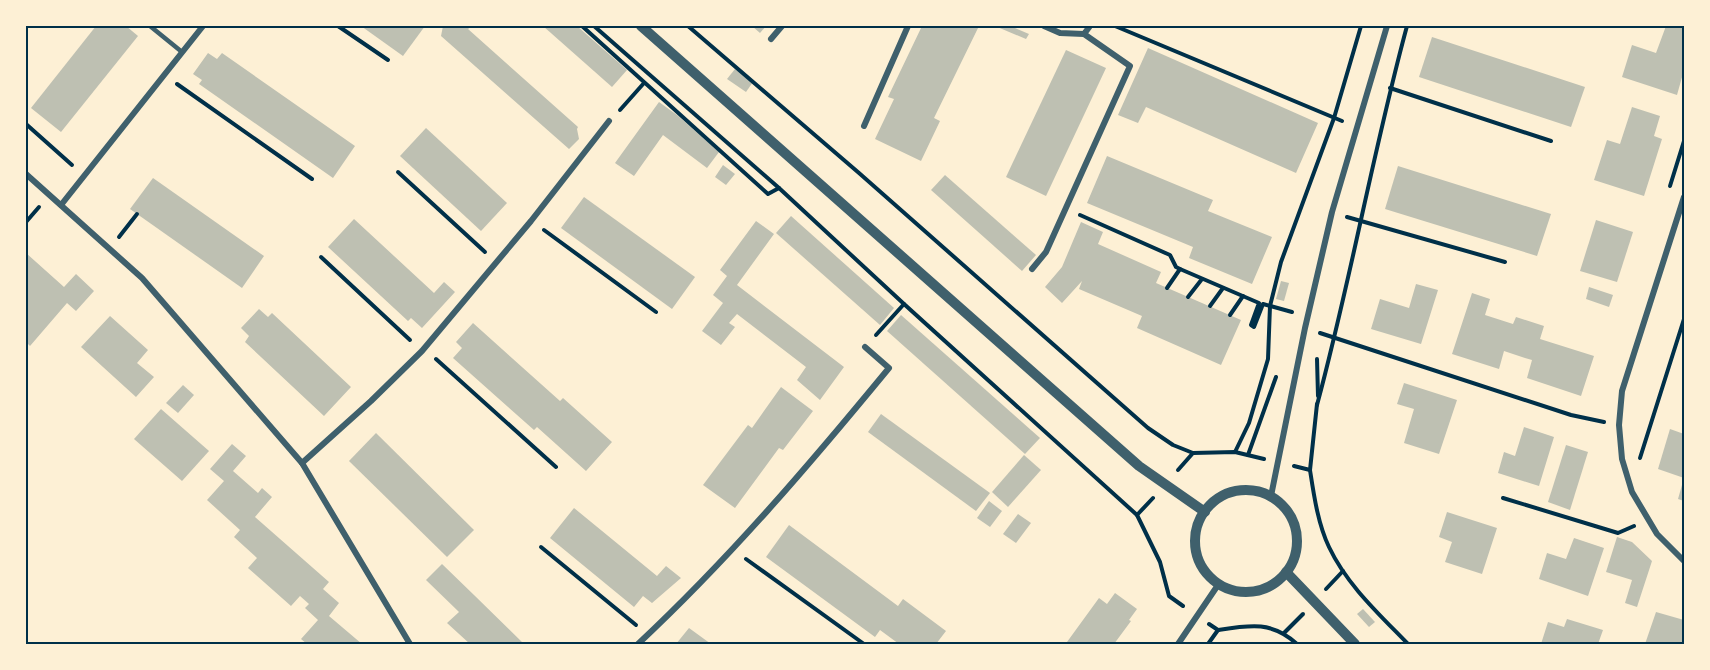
<svg xmlns="http://www.w3.org/2000/svg" width="1710" height="670" font-family="'PT Sans',sans-serif">
<rect width="100%" height="100%" fill="#fdf0d5"/>
<!-- building -->
<g fill="#bec0b2">
<path d="M96 26H126L138 36 61 132 31 108Z"/>
<path d="M361 26H425L403 56Z"/>
<path d="M443 26H472L468 29 578 127 577 129 579 139 569 149 441 36Z"/>
<path d="M543 26H577L627 70 612 87Z"/>
<path d="M752 26H766L760 33Z"/>
<path d="M922 26H979L934 118 940 121 921 161 875 139 894 99 888 97Z"/>
<path d="M995 26H1010L1029 34 1026 39Z"/>
<path d="M1666 26H1684V70L1677 95 1622 77 1632 45 1656 53Z"/>
<path d="M1432 37 1585 87 1571 127 1419 77Z"/>
<path d="M1148 48 1318 123 1296 173 1146 107 1138 123 1118 115Z"/>
<path d="M1066 50 1106 68 1046 196 1006 177Z"/>
<path d="M208 53 217 59 222 53 355 146 333 178 199 84 202 80 193 74Z"/>
<path d="M735 69 753 82 746 92 727 79Z"/>
<path d="M659 102 677 115 719 152 707 168 663 135 634 176 615 163Z"/>
<path d="M1632 107 1660 116 1654 136 1662 139 1644 196 1594 180 1607 140 1620 144Z"/>
<path d="M426 128 507 203 481 231 400 156Z"/>
<path d="M1107 156 1213 200 1208 211 1272 237 1252 284 1189 258 1193 247 1087 203Z"/>
<path d="M723 165 735 174 726 185 715 177Z"/>
<path d="M1398 166 1551 214 1537 256 1385 209Z"/>
<path d="M945 175 1036 255 1022 271 931 190Z"/>
<path d="M153 178 264 256 242 288 130 209Z"/>
<path d="M584 197 695 277 672 309 561 228Z"/>
<path d="M791 216 894 308 880 325 776 233Z"/>
<path d="M354 219 434 293 444 282 455 292 422 328 411 318 408 321 328 247Z"/>
<path d="M1596 220 1633 232 1617 282 1580 271Z"/>
<path d="M756 221 774 234 737 285 844 367 820 400 797 380 806 367 737 314 729 323 735 327 721 345 702 331 723 303 713 295 727 276 720 270Z"/>
<path d="M1081 222 1103 232 1098 244 1161 272 1156 283 1241 320 1221 365 1137 328 1142 316 1079 289 1082 281 1062 303 1045 287 1062 267Z"/>
<path d="M26 253 64 287 76 274 94 291 76 311 67 303 30 346 26 342Z"/>
<path d="M1281 281 1289 283 1284 301 1276 299Z"/>
<path d="M1416 284 1438 290 1421 344 1371 329 1380 299 1409 308Z"/>
<path d="M1589 287 1613 295 1609 307 1586 299Z"/>
<path d="M1472 293 1490 299 1485 315 1513 324 1516 317 1544 326 1540 339 1594 356 1581 396 1527 378 1532 360 1525 358 1504 351 1499 369 1452 354Z"/>
<path d="M259 309 268 317 272 313 351 387 324 416 245 342 249 336 241 328Z"/>
<path d="M901 315 1040 438 1025 454 887 331Z"/>
<path d="M110 316 148 350 137 363 154 377 136 397 81 347Z"/>
<path d="M473 323 560 401 563 398 612 442 586 471 537 427 534 430 453 358 462 348 456 342Z"/>
<path d="M1404 383 1457 400 1439 454 1404 443 1414 409 1397 404Z"/>
<path d="M183 385 194 395 178 413 166 403Z"/>
<path d="M781 387 813 411 783 450 779 448 735 508 703 485 748 425 752 428Z"/>
<path d="M161 409 209 451 182 481 134 439Z"/>
<path d="M881 414 990 493 976 511 868 432Z"/>
<path d="M1524 427 1554 437 1539 486 1498 473 1504 452 1515 456Z"/>
<path d="M1670 429 1684 434V478L1658 469Z"/>
<path d="M376 433 474 530 447 557 349 461Z"/>
<path d="M232 444 246 456 233 471 258 493 262 488 272 497 255 517 329 582 323 589 339 603 329 616 362 644H307L301 639 318 620 305 608 309 604 300 596 291 606 248 568 257 558 234 537 240 530 207 500 224 481 210 469Z"/>
<path d="M1566 445 1588 452 1570 510 1548 502Z"/>
<path d="M1024 455 1041 470 1008 507 992 492Z"/>
<path d="M1684 478V501L1678 499Z"/>
<path d="M989 501 1002 511 990 527 977 518Z"/>
<path d="M574 508 657 576 666 566 681 578 652 603 643 596 634 607 550 538Z"/>
<path d="M1447 512 1497 528 1482 574 1445 562 1452 542 1439 537Z"/>
<path d="M1018 514 1031 523 1016 543 1003 534Z"/>
<path d="M789 525 898 606 903 599 946 631 936 644H899L880 630 875 637 766 557Z"/>
<path d="M1617 537 1632 542 1652 561 1637 607 1625 603 1632 580 1606 572Z"/>
<path d="M1574 538 1604 548 1588 596 1539 579 1547 553 1566 559Z"/>
<path d="M442 564 474 595 524 644H470L447 623 459 612 426 580Z"/>
<path d="M1115 593 1137 609 1129 620 1131 621 1114 644H1071L1067 642 1099 598 1107 604Z"/>
<path d="M1363 609 1375 622 1369 627 1357 614Z"/>
<path d="M1656 612 1684 620V644H1645Z"/>
<path d="M1567 619 1603 630 1598 644H1541L1548 622 1564 627Z"/>
<path d="M689 628 711 644H676Z"/>
</g>
<g fill="none" stroke-linecap="round" stroke-linejoin="round">
<!-- path -->
<g stroke="#003049" stroke-width="4">
<path d="M338 26 388 60"/>
<path d="M582 26 768 194 779 188"/>
<path d="M594 26 779 188 904 304 1137 515 1160 562 1169 596 1183 606"/>
<path d="M688 26 859 173 1148 428 1173 445 1193 453 1235 452 1264 459"/>
<path d="M1115 26 1342 121"/>
<path d="M177 84 312 179"/>
<path d="M1390 88 1551 141"/>
<path d="M620 110 644 83"/>
<path d="M26 124 72 165"/>
<path d="M398 172 485 252"/>
<path d="M1670 186 1684 141"/>
<path d="M1080 215 1170 255 1176 267 1180 269 1259 303 1251 325 1254 327 1263 304 1292 312"/>
<path d="M1347 217 1505 262"/>
<path d="M26 222 39 207"/>
<path d="M544 230 656 312"/>
<path d="M119 237 137 214"/>
<path d="M321 257 410 340"/>
<path d="M1167 288 1180 269"/>
<path d="M1188 297 1202 279"/>
<path d="M1210 306 1223 288"/>
<path d="M1230 315 1243 296"/>
<path d="M1320 333 1571 415 1604 422"/>
<path d="M876 335 904 304"/>
<path d="M436 359 556 467"/>
<path d="M1317 359 1318 396"/>
<path d="M1317 405C1351 279 1373 151 1407 26"/>
<path d="M1235 452 1249 423 1268 359 1270 306 1281 262 1334 118 1361 26"/>
<path d="M1248 455 1276 377"/>
<path d="M1640 458 1684 319"/>
<path d="M1294 466 1310 470C1314 496 1318 524 1329 547 1347 585 1379 614 1408 644"/>
<path d="M1178 470 1193 453"/>
<path d="M1310 470 1317 404"/>
<path d="M1503 498 1618 533 1634 526"/>
<path d="M1137 515 1153 498"/>
<path d="M541 547 636 625"/>
<path d="M746 559 864 644"/>
<path d="M1326 589 1343 571"/>
<path d="M1209 624 1218 630C1250 625 1272 621 1297 644"/>
<path d="M1284 633 1303 614"/>
<path d="M1208 644 1218 630"/>
</g>
<!-- service -->
<path stroke="#3f606c" stroke-width="4.5" d="M150 26 182 52"/>
<!-- minor -->
<g stroke="#3f606c" stroke-width="6">
<path d="M1044 26 1060 33 1084 34 1090 26"/>
<path d="M771 39 782 26"/>
<path d="M864 126 908 26"/>
<path d="M26 174 142 278 302 463 410 644"/>
<path d="M1684 197 1622 391 1619 425 1622 459 1632 492 1657 534 1684 561"/>
<path d="M61 205 203 26"/>
<path d="M1032 269 1046 252 1130 66 1084 34"/>
<path d="M302 463 371 401 422 351 531 221 609 121"/>
<path d="M1271 496 1305 328 1332 212 1387 26"/>
<path d="M638 644C729 559 810 464 889 368L865 347"/>
<path d="M1178 644 1218 585"/>
</g>
<!-- tertiary -->
<g stroke="#3f606c" stroke-width="10">
<path d="M641 26 1139 466 1205 512"/>
<circle cx="1246" cy="541" r="51"/>
<path d="M1286 572 1355 644"/>
</g>
</g>
<!-- border -->
<rect width="1710" height="670" fill="none" stroke="#fdf0d5" stroke-width="54"/>
<rect x="27" y="27" width="1656" height="616" fill="none" stroke="#003049" stroke-width="2"/>
</svg>
